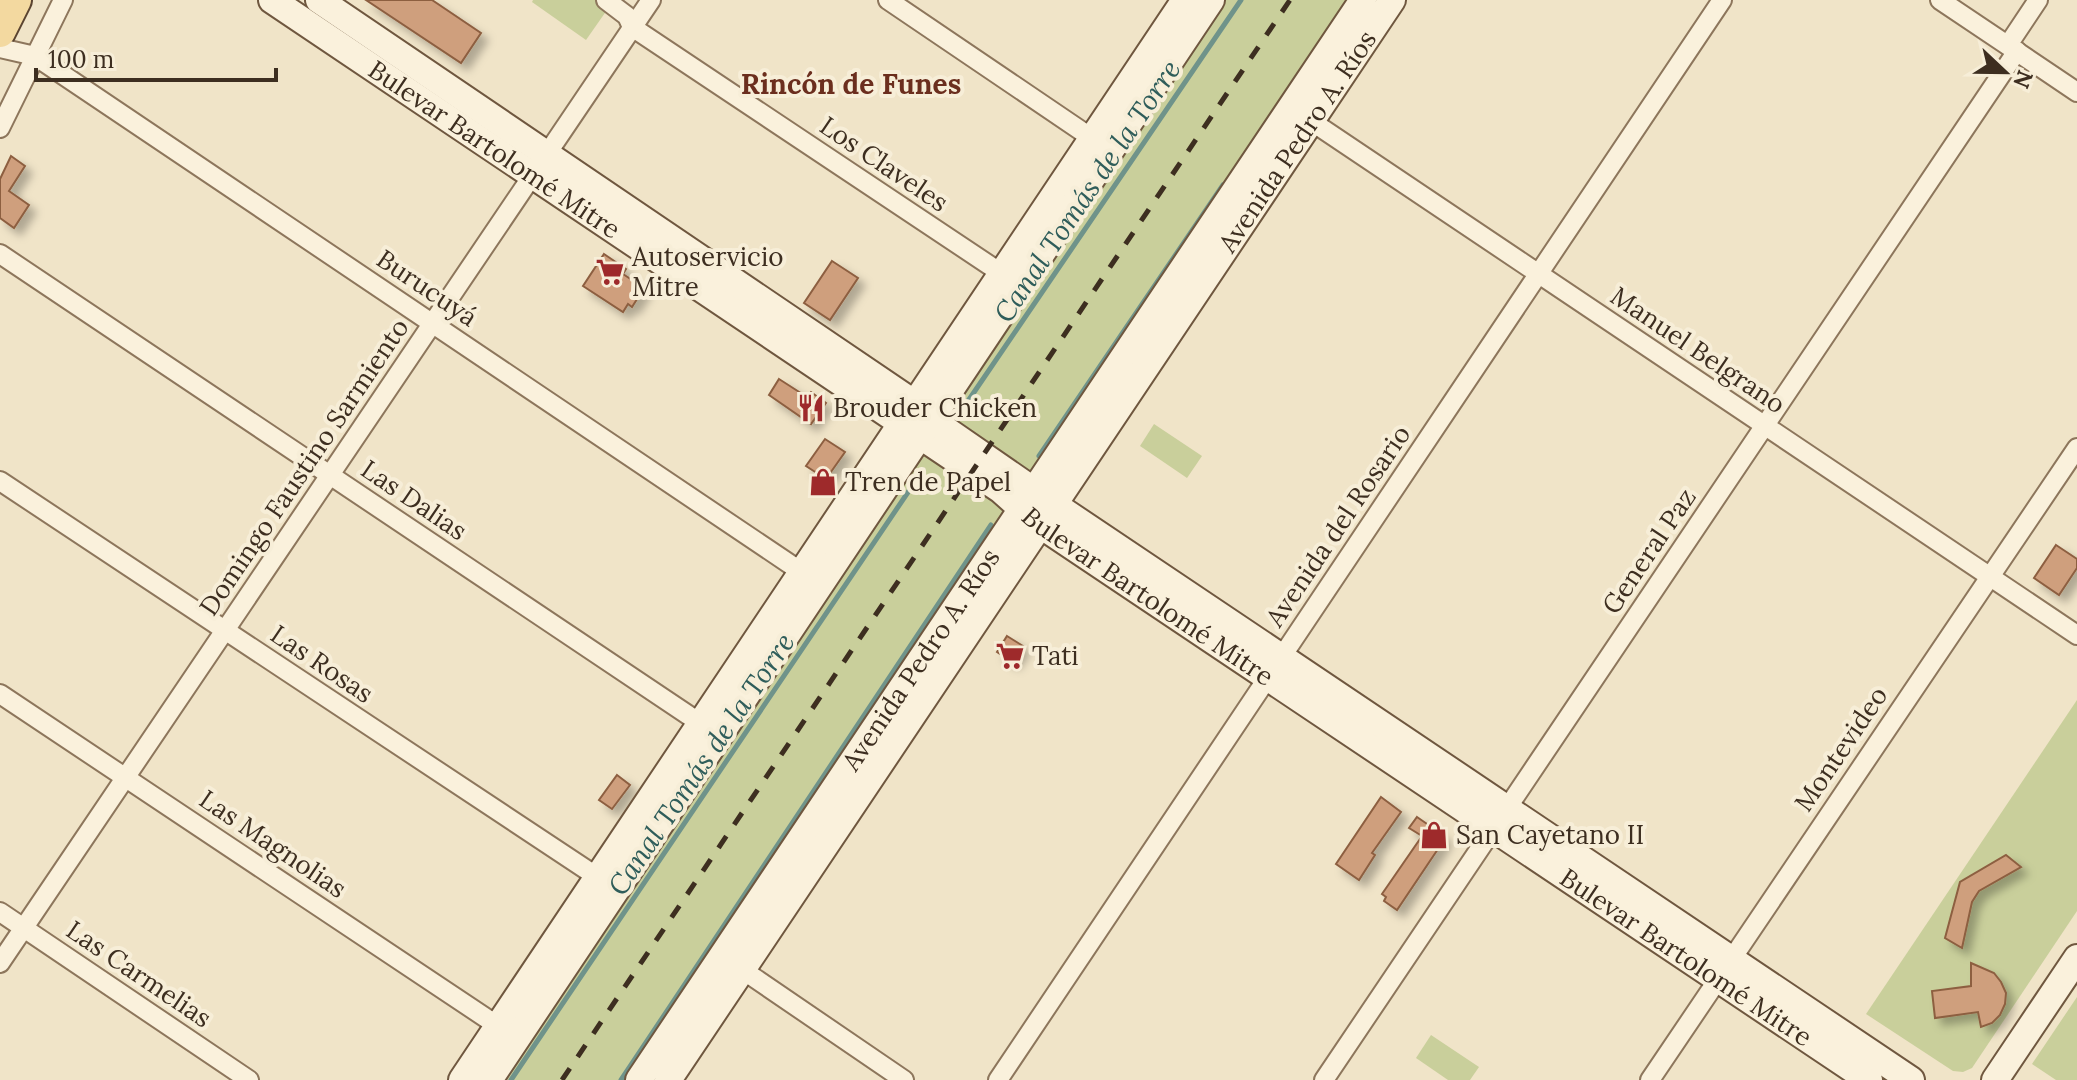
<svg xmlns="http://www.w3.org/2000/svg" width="2077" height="1080" font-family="Lora,serif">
<defs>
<filter id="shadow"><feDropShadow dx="7" dy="7" stdDeviation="4" flood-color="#0004"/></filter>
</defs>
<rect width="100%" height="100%" fill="#f0e4c8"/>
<!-- green -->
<g fill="#c9cf9b">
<path d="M533 0H614L586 40 532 2Z"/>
<path d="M1211 0H1392L668 1080H489Z"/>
<path d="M1154 424 1202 456 1187 478 1140 446Z"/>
<path d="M2077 700V911L1972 1068 1963 1072 1953 1071 1866 1014Z"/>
<path d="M2077 997V1080H2056L2032 1064Z"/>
<path d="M1431 1035 1479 1067 1470 1080H1448L1416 1058Z"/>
</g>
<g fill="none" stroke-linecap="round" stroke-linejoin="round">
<!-- stream -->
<g stroke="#6f938a" stroke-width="5">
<path d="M966 404 1241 0"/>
<path d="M1039 456 1223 185"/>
<path d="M511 1080 923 470"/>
<path d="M621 1080 991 525"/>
</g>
</g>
<!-- building -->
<g fill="#cf9f7d" stroke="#8d5f41" stroke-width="2" filter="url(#shadow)">
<path d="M366 0H432L481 33 461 63Z"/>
<path d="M11 156 25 166 9 191 29 205 14 228 0 218V179Z"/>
<path d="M604 254 626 269 623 274 644 288 632 307 628 304 623 312 583 286Z"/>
<path d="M832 261 858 278 830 320 804 303Z"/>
<path d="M779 379 807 397 811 392 826 403 811 424 769 395Z"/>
<path d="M825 439 845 452 826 479 806 466Z"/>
<path d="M2056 545 2077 559V568L2059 595 2034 578Z"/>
<path d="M1007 636 1023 646 1012 662 997 652Z"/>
<path d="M617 775 630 785 612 809 599 800Z"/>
<path d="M1381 797 1401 812 1372 853 1375 855 1359 880 1336 864Z"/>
<path d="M1417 817 1443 835 1444 840 1397 910 1384 901 1386 897 1382 894 1422 836 1409 828Z"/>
<path d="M2006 855 2021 867 1979 891 1972 902 1962 948 1945 938 1960 882Z"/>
<path d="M1971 963 1994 973 2001 982 2006 993 2005 1004 2000 1015 1992 1023 1981 1027 1978 1012 1935 1018 1932 991 1971 986Z"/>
</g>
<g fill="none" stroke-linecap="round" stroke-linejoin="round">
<defs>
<g id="street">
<path d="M606 0 627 16 632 27 1010 279"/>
<path d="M888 0 1102 145"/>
<path d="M1940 0 2077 92"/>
<path d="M2008 45 2038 0"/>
<path d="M0 48 35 56 809 577"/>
<path d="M1302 115 2077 635"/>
<path d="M0 128 63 0"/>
<path d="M0 254 709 729"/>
<path d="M0 481 608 884"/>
<path d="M0 694 507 1032"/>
<path d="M0 912 249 1080"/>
<path d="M0 963 651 0"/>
<path d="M734 964 904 1080"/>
<path d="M998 1080 1722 0"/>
<path d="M1324 1080 2017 51"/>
<path d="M1650 1080 2077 448"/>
</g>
<g id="secondary">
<path id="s1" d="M272 0 1001 490 1039 524 1869 1080"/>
<path d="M319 0 915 404 946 430 1053 504 1911 1080"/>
<path d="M462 1080 1185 0"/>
<path d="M489 1080 1211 0"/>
<path id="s2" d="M639 1080 1363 0"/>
<path id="s3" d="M668 1080 1392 0"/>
<path d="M1995 1080 2077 958"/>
</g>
<path id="primary" d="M0 32 16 0"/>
</defs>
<!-- street casing -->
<use href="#street" stroke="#8d765c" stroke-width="22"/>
<!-- secondary casing -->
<use href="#secondary" stroke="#6f573f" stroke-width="30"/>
<!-- primary casing -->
<use href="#primary" stroke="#5b4430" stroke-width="34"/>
<!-- street -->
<use href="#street" stroke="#faf1dc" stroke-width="18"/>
<!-- secondary -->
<use href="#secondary" stroke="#faf1dc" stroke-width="26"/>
<!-- primary -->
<use href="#primary" stroke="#f3d9a0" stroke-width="30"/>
<!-- rail -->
<path stroke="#3d2e20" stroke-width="5" stroke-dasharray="14 14" stroke-linecap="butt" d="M562 1080 1290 0"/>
</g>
<!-- icons -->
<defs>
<symbol id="supermarket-bare" viewBox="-9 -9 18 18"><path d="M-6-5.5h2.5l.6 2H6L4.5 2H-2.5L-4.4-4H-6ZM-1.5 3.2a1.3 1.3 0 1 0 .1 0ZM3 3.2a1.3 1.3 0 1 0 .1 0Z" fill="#9e2a2b" stroke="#f7eed8" stroke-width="2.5" paint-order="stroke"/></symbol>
<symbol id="restaurant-bare" viewBox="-9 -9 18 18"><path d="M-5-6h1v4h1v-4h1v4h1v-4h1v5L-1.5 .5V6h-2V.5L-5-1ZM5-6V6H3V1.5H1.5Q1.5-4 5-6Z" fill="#9e2a2b" stroke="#f7eed8" stroke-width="2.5" paint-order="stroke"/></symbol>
<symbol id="shop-bare" viewBox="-9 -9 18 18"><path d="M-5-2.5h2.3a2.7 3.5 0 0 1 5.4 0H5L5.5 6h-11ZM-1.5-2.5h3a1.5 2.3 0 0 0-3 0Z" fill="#9e2a2b" stroke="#f7eed8" stroke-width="2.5" paint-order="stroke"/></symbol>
</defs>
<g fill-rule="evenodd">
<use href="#supermarket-bare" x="590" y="252" width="40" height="40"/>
<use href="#restaurant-bare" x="791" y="388" width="40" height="40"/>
<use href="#shop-bare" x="803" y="462" width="40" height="40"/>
<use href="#supermarket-bare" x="990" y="636" width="40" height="40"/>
<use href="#shop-bare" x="1414" y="815" width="40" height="40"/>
</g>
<g text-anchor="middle" stroke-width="8" stroke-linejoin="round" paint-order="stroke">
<!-- street labels -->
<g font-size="26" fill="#3d2e20" stroke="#f7eed8">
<text dy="9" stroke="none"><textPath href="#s3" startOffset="1130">Avenida Pedro A. Ríos</textPath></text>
<text dy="9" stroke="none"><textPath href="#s1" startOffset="268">Bulevar Bartolomé Mitre</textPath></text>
<text transform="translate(884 164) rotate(34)" y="9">Los Claveles</text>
<text transform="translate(427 288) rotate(34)" y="9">Burucuyá</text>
<text transform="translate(1698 350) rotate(34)" y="9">Manuel Belgrano</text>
<text transform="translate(304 467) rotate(-56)" y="9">Domingo Faustino Sarmiento</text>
<text transform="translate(414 500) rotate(34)" y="9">Las Dalias</text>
<text transform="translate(1338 526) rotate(-56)" y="9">Avenida del Rosario</text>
<text transform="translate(1649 551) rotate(-56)" y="9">General Paz</text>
<text dy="9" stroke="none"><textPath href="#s1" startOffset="1060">Bulevar Bartolomé Mitre</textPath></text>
<text dy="9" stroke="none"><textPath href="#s2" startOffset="506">Avenida Pedro A. Ríos</textPath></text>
<text transform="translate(322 664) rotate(34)" y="9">Las Rosas</text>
<text transform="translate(1841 749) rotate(-56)" y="9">Montevideo</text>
<text transform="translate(273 844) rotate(34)" y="9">Las Magnolias</text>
<text dy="9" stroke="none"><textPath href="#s1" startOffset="1708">Bulevar Bartolomé Mitre</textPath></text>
<text transform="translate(139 974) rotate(34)" y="9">Las Carmelias</text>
</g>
<!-- poi labels -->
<g font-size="26" fill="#3d2e20" stroke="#f7eed8" text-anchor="start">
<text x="632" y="266">Autoservicio<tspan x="632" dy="30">Mitre</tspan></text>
<text x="833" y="417">Brouder Chicken</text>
<text x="845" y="491">Tren de Papel</text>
<text x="1032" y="665">Tati</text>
<text x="1456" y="844">San Cayetano II</text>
</g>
<!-- neighbourhood labels -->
<g font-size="28" font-weight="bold" fill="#6b2e1e" stroke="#f7eed8">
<text x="851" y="94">Rincón de Funes</text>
</g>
<!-- water labels -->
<g font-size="28" font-style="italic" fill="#2f5d5a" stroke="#f7eed8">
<text transform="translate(1087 191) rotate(-56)" y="10">Canal Tomás de la Torre</text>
<text transform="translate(701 764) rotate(-56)" y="10">Canal Tomás de la Torre</text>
</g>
</g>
<!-- north arrow -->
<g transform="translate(2005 72) rotate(112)" stroke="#f7eed8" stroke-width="6" paint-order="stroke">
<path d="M0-6L14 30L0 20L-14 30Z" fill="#3d2e20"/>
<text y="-12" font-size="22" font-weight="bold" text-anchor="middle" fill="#3d2e20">N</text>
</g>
<!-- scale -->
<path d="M36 68v12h240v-12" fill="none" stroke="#3d2e20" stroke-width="4"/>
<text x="48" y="68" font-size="24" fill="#3d2e20" stroke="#f7eed8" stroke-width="6" paint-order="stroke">100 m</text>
</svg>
